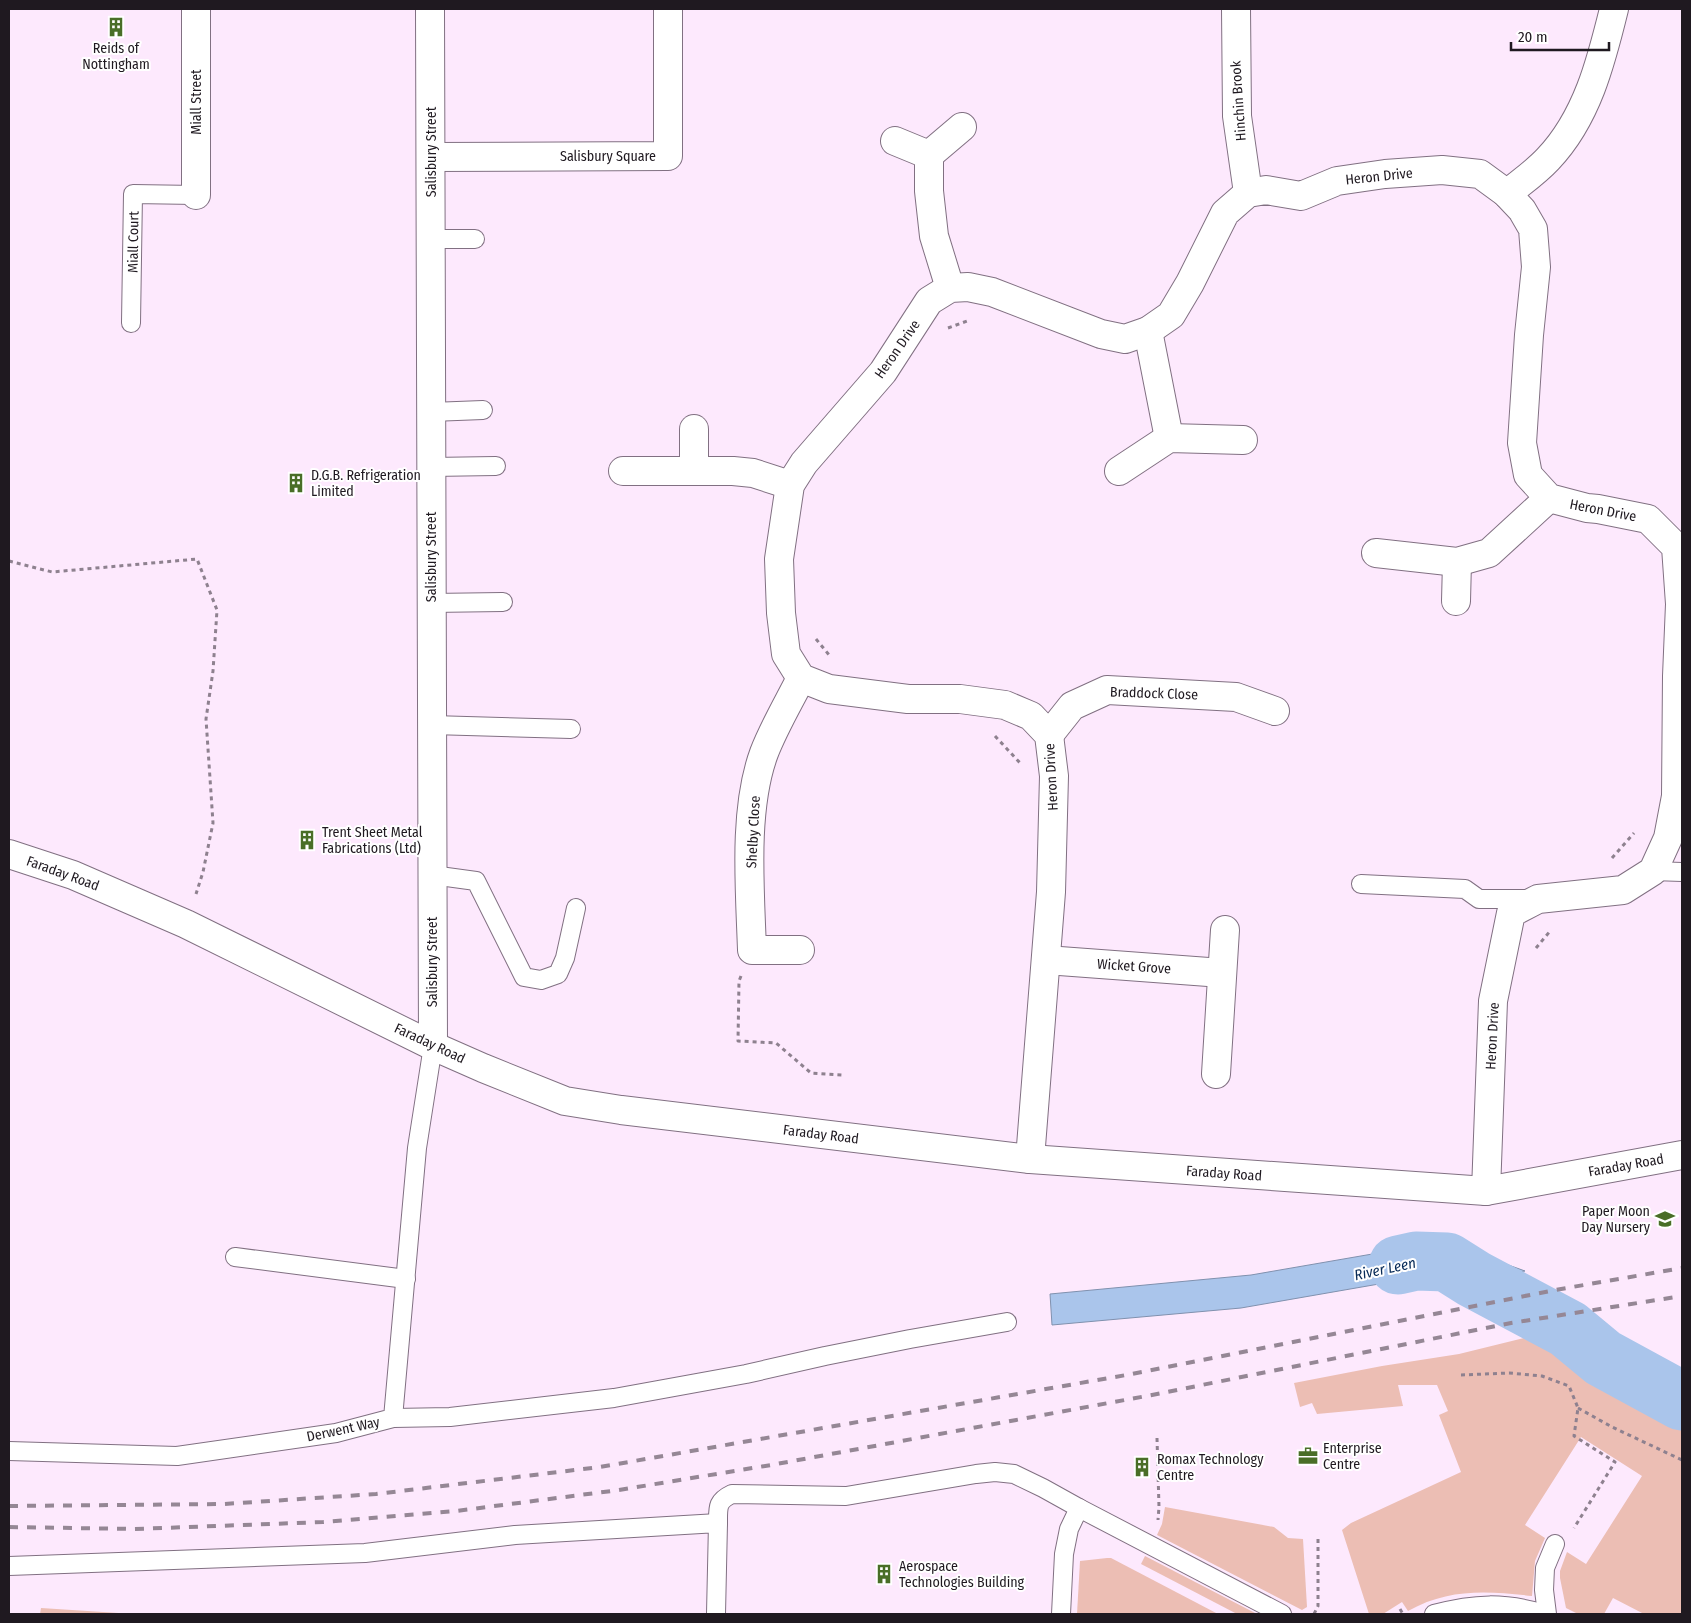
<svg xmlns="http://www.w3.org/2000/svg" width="1691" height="1623" font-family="'Fira Sans Condensed',sans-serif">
<rect width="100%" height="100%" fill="#fde9fd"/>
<!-- green -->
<g fill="#ecbeb4">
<path d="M1532 1336 1682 1430V1614H1644L1613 1598 1604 1614H1578L1566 1608 1560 1578V1571L1567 1552 1586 1564 1642 1476 1581 1437 1525 1525 1545 1538 1535 1561 1532 1596C1487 1591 1449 1588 1408 1611L1402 1602 1383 1614H1369L1342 1530 1351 1523 1461 1472 1439 1415 1448 1411 1437 1385H1398L1403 1406 1317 1414 1312 1403 1300 1407 1294 1383 1382 1366 1459 1354Z"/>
<path d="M1165 1507 1274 1527 1288 1538 1303 1539 1307 1607 1302 1610 1157 1535 1162 1524Z"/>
<path d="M1145 1556 1257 1614H1237L1141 1564Z"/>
<path d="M1107 1558H1111L1218 1614H1077L1080 1561Z"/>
<path d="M41 1608 134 1614H40Z"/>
</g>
<!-- water -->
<g fill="#aac5eb" stroke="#8091ae">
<path d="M1407 1248 1464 1249 1525 1271 1445 1284 1425 1276 1241 1308 1052 1325 1050 1294 1251 1275Z"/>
<path d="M1605 1322 1612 1346 1622 1354 1682 1381V1419L1561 1348 1547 1345 1532 1336Z"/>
</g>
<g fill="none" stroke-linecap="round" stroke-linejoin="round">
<!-- river -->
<path stroke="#aac5eb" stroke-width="59" d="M1398 1265 1416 1261 1447 1262 1474 1279 1568 1329 1603 1358 1682 1401"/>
<defs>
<g id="lane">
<path d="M431 239H475"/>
<path d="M131 323 133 194 196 195"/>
<path d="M431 412 483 410"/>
<path d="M431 467 496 466"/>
<path d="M431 603 503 602"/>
<path d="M432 725 571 729"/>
<path d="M1653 871 1682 872"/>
<path d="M432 875 476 881 524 977 541 980 558 974 565 958 576 908"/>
<path d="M1361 884 1465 889 1479 899H1532"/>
<path d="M235 1257 406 1279"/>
<path d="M393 1418 450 1417 614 1398 746 1374 825 1356 910 1339 1007 1322"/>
<path d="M9 1451 177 1456 336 1433 393 1418 417 1148 433 1046"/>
<path d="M718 1523C718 1507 717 1501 732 1494L846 1496 976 1474 995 1472 1014 1474 1043 1488 1079 1508 1282 1614"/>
<path d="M9 1566 365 1553 515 1535 718 1523 716 1614"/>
<path d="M1061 1614 1064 1554 1069 1529 1079 1508"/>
<path d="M1434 1614C1475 1603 1504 1602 1545 1614"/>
<path d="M1547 1614 1544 1590 1545 1568 1555 1544"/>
</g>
<g id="street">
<path d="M196 9V195"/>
<path d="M430 9 433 1046"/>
<path d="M1236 9 1237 116 1248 193"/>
<path d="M895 141 929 155"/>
<path d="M431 157 668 156V9"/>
<path d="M1507 194C1520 183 1536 172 1548 159 1587 118 1601 62 1614 9"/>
<path d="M950 288 934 236 929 191V155L962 127"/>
<path d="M1148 331 1169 438"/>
<path d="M694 429V471"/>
<path d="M623 471H733L753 473 790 485"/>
<path d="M1119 471 1169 438 1243 440"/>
<path d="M1376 553 1457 562 1489 553 1549 498"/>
<path d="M1456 601 1457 562"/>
<path d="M1049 735 1072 706 1107 690 1236 697 1275 711"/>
<path d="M800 950H752C750 889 743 810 764 753 774 727 789 702 801 678"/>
<path d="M1046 960 1222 973"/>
<path d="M1216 1074 1225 930"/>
<path d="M1030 1159 1051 892 1054 776 1049 735 1031 716 1005 705 960 699H908L829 689 801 678 786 654 781 613 779 559 790 485 804 463 883 372 929 301 950 288 968 287 992 292 1101 334 1125 339 1148 331 1171 315 1190 283 1225 213 1248 193 1266 190 1301 196 1337 181 1385 174 1442 170 1480 174 1506 193 1522 210 1533 229 1536 267 1529 335 1522 443 1528 475 1549 498 1587 508 1598 509 1648 519 1676 547 1680 604 1677 676 1676 796 1668 838 1653 871 1623 890 1538 899 1511 913 1493 1001 1486 1191"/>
</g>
<path id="secondary" d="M9 854 73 875 186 924 433 1046 483 1068 565 1101 621 1110 1030 1159 1486 1191 1682 1155"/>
</defs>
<!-- lane casing -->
<use href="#lane" stroke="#817082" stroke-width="20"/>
<!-- street casing -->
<use href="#street" stroke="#817082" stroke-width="30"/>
<!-- secondary casing -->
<use href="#secondary" stroke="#817082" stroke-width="30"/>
<!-- path -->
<g stroke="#8e818f" stroke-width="3" stroke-dasharray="4 4" stroke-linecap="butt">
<path d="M948 328 970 320"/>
<path d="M9 561 52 572 197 559 217 610 213 671 206 719 213 823 203 872 196 894"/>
<path d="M816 639 830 656"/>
<path d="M995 736 1021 764"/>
<path d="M1612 858 1634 833"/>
<path d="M1536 948 1551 930"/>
<path d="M741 976 739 981 738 1041 776 1043 811 1073 843 1075"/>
<path d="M1461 1375 1509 1373 1542 1376 1569 1386 1578 1408 1574 1436 1615 1462 1574 1528"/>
<path d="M1578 1408 1612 1427 1682 1460"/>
<path d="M1157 1438 1159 1507 1158 1520"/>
<path d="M1400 1609 1403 1614"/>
<path d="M1314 1614 1318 1606V1535"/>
</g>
<!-- lane -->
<use href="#lane" stroke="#fff" stroke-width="18"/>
<!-- street -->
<use href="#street" stroke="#fff" stroke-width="28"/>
<!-- secondary -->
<use href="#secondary" stroke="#fff" stroke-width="28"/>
<!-- rail -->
<g stroke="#958795" stroke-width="4" stroke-dasharray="9 9" stroke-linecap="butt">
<path d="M9 1506 224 1504 376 1494 600 1467 1132 1374 1555 1290 1682 1268"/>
<path d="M9 1527 134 1529 323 1522 456 1511 619 1490 771 1465 1152 1395 1511 1323 1682 1296"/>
</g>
</g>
<!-- icons -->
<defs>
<symbol id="building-bare" viewBox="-9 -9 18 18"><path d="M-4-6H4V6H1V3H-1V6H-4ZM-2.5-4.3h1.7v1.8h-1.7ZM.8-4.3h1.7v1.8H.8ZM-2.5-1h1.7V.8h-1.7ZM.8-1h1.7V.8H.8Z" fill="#496e27" stroke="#fff" stroke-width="2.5" paint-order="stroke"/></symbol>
<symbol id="school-bare" viewBox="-9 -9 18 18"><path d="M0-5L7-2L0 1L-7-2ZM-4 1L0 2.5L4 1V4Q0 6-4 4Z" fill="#496e27" stroke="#fff" stroke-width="2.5" paint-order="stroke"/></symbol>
<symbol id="office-bare" viewBox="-9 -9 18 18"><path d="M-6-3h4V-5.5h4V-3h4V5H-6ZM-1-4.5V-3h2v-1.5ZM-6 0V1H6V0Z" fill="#496e27" stroke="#fff" stroke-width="2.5" paint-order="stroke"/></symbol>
</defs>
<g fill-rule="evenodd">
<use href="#building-bare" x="102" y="13" width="28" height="28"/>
<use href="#building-bare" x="282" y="469" width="28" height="28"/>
<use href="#building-bare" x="293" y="826" width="28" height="28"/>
<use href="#school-bare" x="1651" y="1205" width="28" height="28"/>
<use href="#office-bare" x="1294" y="1442" width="28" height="28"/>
<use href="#building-bare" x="1128" y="1453" width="28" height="28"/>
<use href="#building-bare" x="870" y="1560" width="28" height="28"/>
</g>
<g text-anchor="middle" stroke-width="4" stroke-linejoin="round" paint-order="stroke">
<!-- poi labels -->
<g font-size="14" fill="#1f1920" stroke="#fff" text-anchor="start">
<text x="116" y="53" text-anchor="middle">Reids of<tspan x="116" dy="16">Nottingham</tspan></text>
<text x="311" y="480">D.G.B. Refrigeration<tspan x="311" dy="16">Limited</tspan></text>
<text x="322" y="837">Trent Sheet Metal<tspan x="322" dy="16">Fabrications (Ltd)</tspan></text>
<text x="1650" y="1216" text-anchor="end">Paper Moon<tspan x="1650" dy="16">Day Nursery</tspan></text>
<text x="1323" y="1453">Enterprise<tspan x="1323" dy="16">Centre</tspan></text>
<text x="1157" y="1464">Romax Technology<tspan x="1157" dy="16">Centre</tspan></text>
<text x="899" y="1571">Aerospace<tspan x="899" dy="16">Technologies Building</tspan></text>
</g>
<!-- street labels -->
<g font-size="14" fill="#1f1920" stroke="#fff">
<text transform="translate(1238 101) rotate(-94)" y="5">Hinchin Brook</text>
<text transform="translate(196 102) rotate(-90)" y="5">Miall Street</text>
<text transform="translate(431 152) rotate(-90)" y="5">Salisbury Street</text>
<text x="608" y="161">Salisbury Square</text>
<text transform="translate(1379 176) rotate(-6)" y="5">Heron Drive</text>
<text transform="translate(133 242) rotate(-89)" y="5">Miall Court</text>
<text transform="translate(897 349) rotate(-55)" y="5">Heron Drive</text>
<text transform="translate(1603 510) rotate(11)" y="5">Heron Drive</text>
<text transform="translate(431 557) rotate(-90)" y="5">Salisbury Street</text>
<text transform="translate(1154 693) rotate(2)" y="5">Braddock Close</text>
<text transform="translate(1051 777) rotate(-93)" y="5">Heron Drive</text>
<text transform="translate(753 832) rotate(-87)" y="5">Shelby Close</text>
<text transform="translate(63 873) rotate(20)" y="5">Faraday Road</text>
<text transform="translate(432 962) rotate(-90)" y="5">Salisbury Street</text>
<text transform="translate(1134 966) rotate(4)" y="5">Wicket Grove</text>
<text transform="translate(1492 1036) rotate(-87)" y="5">Heron Drive</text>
<text transform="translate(430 1043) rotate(25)" y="5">Faraday Road</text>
<text transform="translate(821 1134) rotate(7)" y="5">Faraday Road</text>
<text transform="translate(1626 1165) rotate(-10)" y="5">Faraday Road</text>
<text transform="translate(1224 1173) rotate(4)" y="5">Faraday Road</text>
<text transform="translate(343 1429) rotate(-12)" y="5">Derwent Way</text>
</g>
<!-- water labels -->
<g font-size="15" font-style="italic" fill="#072a57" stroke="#fff">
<text transform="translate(1385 1269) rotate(-12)" y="5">River Leen</text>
</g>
</g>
<!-- border -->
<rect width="1691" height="1623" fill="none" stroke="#1f1920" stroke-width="20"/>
<!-- scale -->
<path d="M1511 42v8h98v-8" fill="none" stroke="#1f1920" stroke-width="2.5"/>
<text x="1518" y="42" font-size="15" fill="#1f1920" stroke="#ffffff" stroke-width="4" paint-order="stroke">20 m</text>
</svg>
